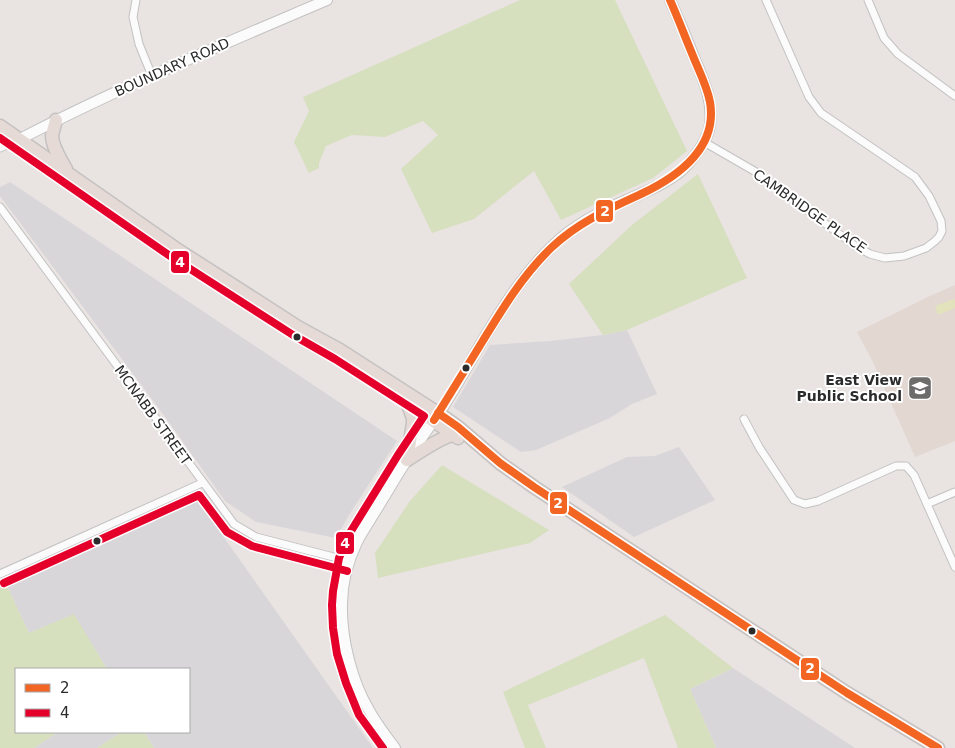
<svg xmlns="http://www.w3.org/2000/svg" width="955" height="748" font-family="'DejaVu Sans',sans-serif">
<rect width="100%" height="100%" fill="#e9e3e2"/>
<!-- industrial -->
<g fill="#d9d6d9">
<path d="M10 182 397 441 349 515 336 538 256 522 225 501 163 414 0 196V187Z"/>
<path d="M627 330 657 394 632 404 610 418 536 450 521 452 453 407 490 345 550 341 603 335Z"/>
<path d="M679 447 715 500 634 537 562 487 627 457 655 456Z"/>
<path d="M196 498 373 748H154L144 732H189V669H107L74 615 29 633 6 584Z"/>
<path d="M733 668 855 748H716L690 689Z"/>
<path d="M58 732H122L97 748H34Z"/>
</g>
<!-- education -->
<path fill="#e2d7d1" d="M955 285V441L915 457 872 360 857 332 930 296Z"/>
<!-- green -->
<g fill="#d7e0be">
<path d="M520 0H615L687 151 653 178 561 220 534 171 474 219 432 233 401 169 438 135 423 121 385 137 352 135 326 146 319 163V168L309 173 294 142 309 111 303 97Z"/>
<path d="M698 174 747 278 627 330 603 335 569 284 632 225Z"/>
<path d="M442 465 549 530 530 543 378 578 375 553 410 501Z"/>
<path d="M6 584 29 633 74 614 107 669H16V732H58L34 748H0V587Z"/>
<path d="M665 615 733 668 690 689 716 748H678L644 658 528 705 546 748H525L503 692Z"/>
<path d="M122 732H144L154 748H97Z"/>
</g>
<!-- pitch -->
<path fill="#e2e3bc" d="M954 299 955 302V308L938 315 935 306Z"/>
<g fill="none" stroke-linecap="round" stroke-linejoin="round">
<defs>
<g id="minor">
<path d="M136 0 133 17 139 44 152 76"/>
<path d="M868 0 884 38 898 54 955 96"/>
<path d="M704 142 756 172 854 245 870 254 885 258 904 256 926 248 935 241 939 237 942 231 941 221 929 196 915 177 821 113 809 97 766 0"/>
<path d="M0 148 20 139"/>
<path d="M0 207 234 524 256 537 349 561"/>
<path d="M744 419 759 447 794 500 805 504 818 501 896 466H906L914 475 955 567"/>
<path d="M927 504 955 492"/>
<path d="M0 574 202 483"/>
</g>
<g id="secondary">
<path d="M20 139C120 87 224 44 327 0"/>
<path d="M395 748C386 736 376 723 369 710 352 682 341 638 342 604 342 584 348 561 357 542 363 530 371 519 378 507 388 491 397 475 407 460 418 442 431 425 443 407 480 349 509 284 561 238 573 228 586 220 599 213 624 199 660 189 681 171 688 165 693 158 699 150 703 144 707 137 709 130 715 104 703 78 693 55 686 36 678 18 670 0"/>
</g>
<g id="trunk">
<path d="M56 120C55 124 53 131 52 135 52 147 61 160 66 169"/>
<path d="M0 126 175 248 298 327 340 350 438 413 458 427 500 463 534 487 847 693 938 748"/>
<path d="M417 409 458 438"/>
<path d="M407 460 413 423V418L407 402"/>
<path d="M407 460C417 454 444 435 454 435"/>
</g>
</defs>
<!-- minor casing -->
<use href="#minor" stroke="#c3c2c2" stroke-width="9"/>
<!-- secondary casing -->
<use href="#secondary" stroke="#c3c2c2" stroke-width="12"/>
<!-- trunk casing -->
<use href="#trunk" stroke="#c5c2c2" stroke-width="15"/>
<!-- minor -->
<use href="#minor" stroke="#fcfbfb" stroke-width="7"/>
<!-- secondary -->
<use href="#secondary" stroke="#fcfbfb" stroke-width="10"/>
<!-- trunk -->
<use href="#trunk" stroke="#e6dad6" stroke-width="12"/>
<defs>
<g id="bus-1">
<path d="M438 413 458 427 500 463 534 487 847 693 938 748"/>
<path d="M434 420C448 397 462 375 476 352 498 316 520 278 551 248 577 223 608 209 641 194 677 177 718 149 710 102 707 86 699 71 693 56 685 37 678 18 670 0"/>
</g>
<g id="bus-2">
<path d="M0 138 170 256 293 335 335 359 424 416 398 455 348 536 339 558 333 591 332 605 333 628 337 654 346 683 359 715 383 748"/>
<path d="M4 583 199 495 227 532 252 546 347 571"/>
</g>
</defs>
<!-- bus-1 casing -->
<use href="#bus-1" stroke="#fff" stroke-width="11"/>
<!-- bus-2 casing -->
<use href="#bus-2" stroke="#fff" stroke-width="11"/>
<!-- bus-1 -->
<use href="#bus-1" stroke="#f26522" stroke-width="8"/>
<!-- bus-2 -->
<use href="#bus-2" stroke="#e4002b" stroke-width="8"/>
</g>
<!-- icons -->
<defs>
<symbol id="school-square" viewBox="-11 -11 22 22"><rect x="-9" y="-9" width="18" height="18" rx="4" fill="#6e6b6b" stroke="#fff"/><path d="M0-5L7-2L0 1L-7-2ZM-4 1L0 2.5L4 1V4Q0 6-4 4Z" fill="#fff"/></symbol>
</defs>
<g fill-rule="evenodd">
<use href="#school-square" x="906" y="374" width="28" height="28"/>
</g>
<!-- markers -->
<g fill="#2b2b2b" stroke="#fff" stroke-width="2">
<circle cx="297" cy="337" r="4.5"/>
<circle cx="466" cy="368" r="4.5"/>
<circle cx="97" cy="541" r="4.5"/>
<circle cx="752" cy="631" r="4.5"/>
</g>
<g text-anchor="middle" stroke-width="4" stroke-linejoin="round" paint-order="stroke">
<!-- street labels -->
<g font-size="14" fill="#2b2b2b" stroke="#fff">
<text transform="translate(172 67) rotate(-24)" y="5">BOUNDARY ROAD</text>
<text transform="translate(810 211) rotate(35)" y="5">CAMBRIDGE PLACE</text>
<text transform="translate(153 415) rotate(54)" y="5">MCNABB STREET</text>
</g>
<!-- poi labels -->
<g font-size="14" font-weight="bold" fill="#2b2b2b" stroke="#fff" text-anchor="end">
<text x="902" y="385">East View<tspan x="902" dy="16">Public School</tspan></text>
</g>
</g>
<g stroke="#fff" stroke-width="2">
<rect x="595" y="199" width="19" height="24" rx="5" fill="#f26522"/>
<rect x="170" y="250" width="20" height="24" rx="5" fill="#e4002b"/>
<rect x="549" y="491" width="19" height="24" rx="5" fill="#f26522"/>
<rect x="335" y="531" width="20" height="24" rx="5" fill="#e4002b"/>
<rect x="800" y="657" width="20" height="24" rx="5" fill="#f26522"/>
</g>
<g font-size="14" text-anchor="middle" font-weight="bold" fill="#fff">
<text x="605" y="216">2</text>
<text x="180" y="267">4</text>
<text x="558" y="508">2</text>
<text x="345" y="548">4</text>
<text x="810" y="673">2</text>
</g>
<!-- legend -->
<rect x="15" y="668" width="175" height="65" fill="#ffffff" stroke="#aaaaaa"/>
<rect x="25" y="684" width="25" height="8" fill="#f26522" stroke="#aaaaaa"/>
<text x="60" y="693" font-size="15" fill="#2b2b2b">2</text>
<rect x="25" y="709" width="25" height="8" fill="#e4002b" stroke="#aaaaaa"/>
<text x="60" y="718" font-size="15" fill="#2b2b2b">4</text>
</svg>
